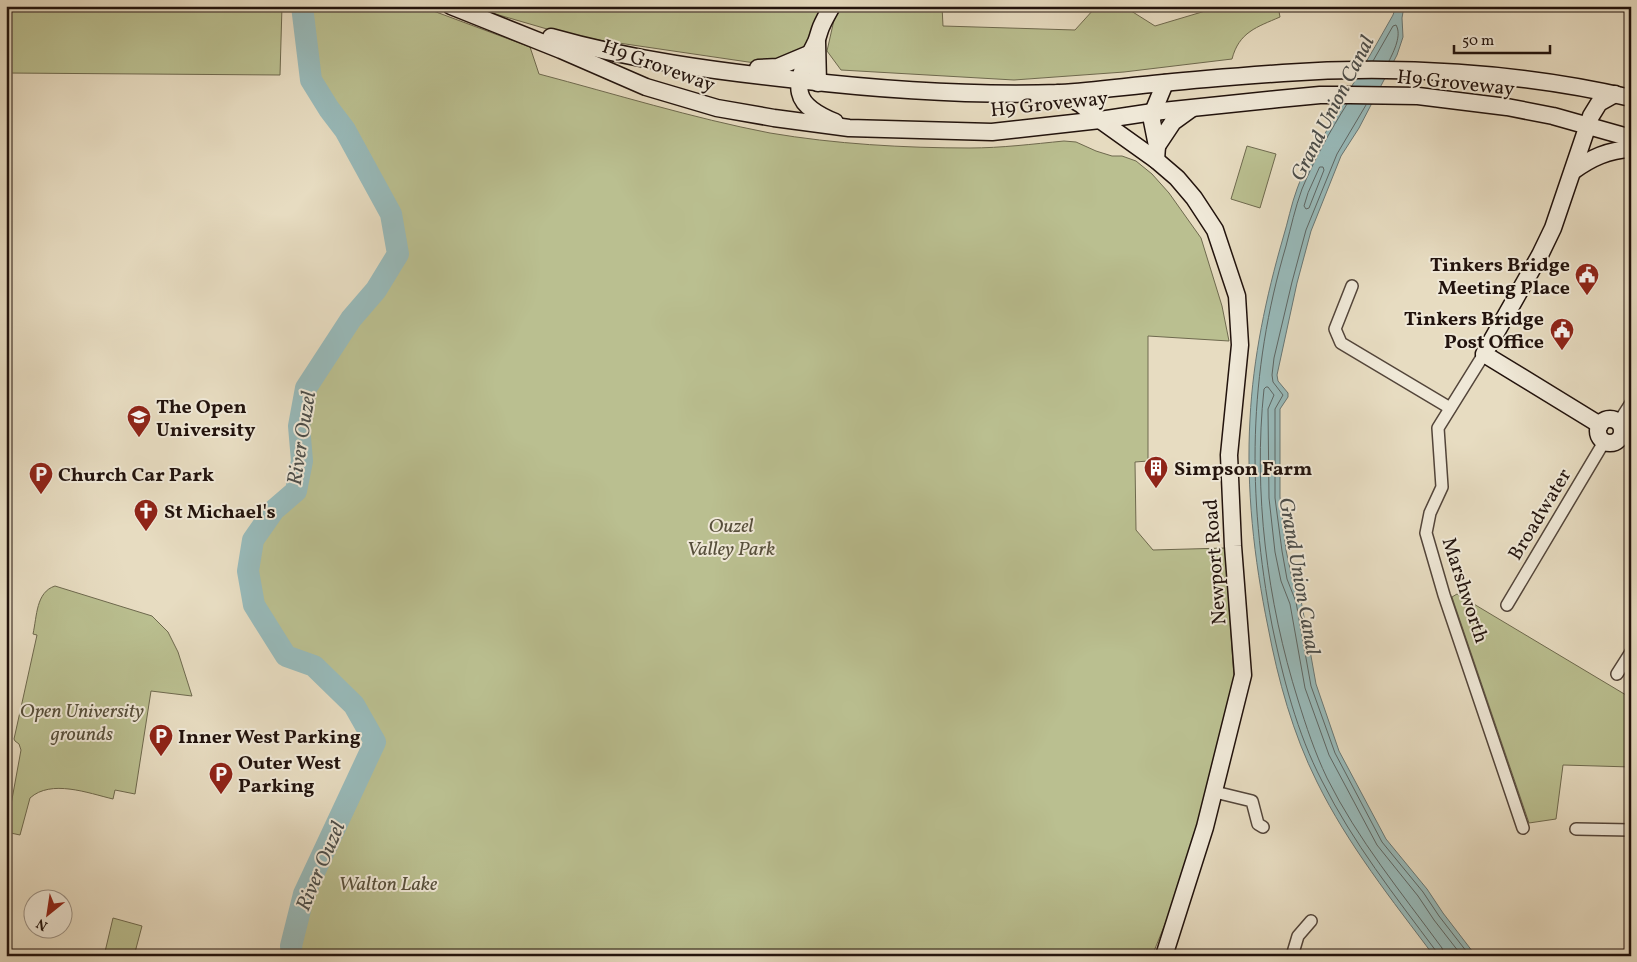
<svg xmlns="http://www.w3.org/2000/svg" width="1637" height="962" font-family="Vollkorn,serif">
<rect width="100%" height="100%" fill="#e7dcc1"/>
<filter id="stains"><feTurbulence type="fractalNoise" baseFrequency=".004" numOctaves="4"/><feColorMatrix values="0 0 0 0 .2 0 0 0 0 .09 0 0 0 0 .02 0 0 0 .5 -.17"/></filter>
<radialGradient id="worn" r=".72"><stop offset=".6" stop-color="#630" stop-opacity="0"/><stop offset="1" stop-color="#630" stop-opacity=".3"/></radialGradient>
<!-- green -->
<g fill="#babf90" stroke="#6e694e">
<path d="M6 6H282L280 75 6 73Z"/>
<path d="M302 6H420L530 47 539 74C615 94 692 118 770 133 835 144 904 148 970 148 1001 148 1033 144 1064 141L1076 142 1096 151 1112 156H1122L1136 161 1152 174 1169 193 1201 238 1222 306 1229 341 1148 336V461L1135 462 1136 530 1153 550 1225 548 1234 677 1200 824 1174 902 1152 956H292L291 946 304 894 375 742 354 705 314 666 286 656 262 625 257 615 248 571 253 540 274 510 296 491 302 461 299 426 306 388 351 319 376 290 397 254 391 214 345 130 329 109 311 80Z"/>
<path d="M468 6H832L817 40 780 60 755 63 571 36Z"/>
<path d="M842 6H942L943 26 1075 30 1094 9H1128L1155 26 1222 6H1278L1280 17C1257 27 1239 32 1232 59L1124 72 1014 80 841 70 827 51 834 20Z"/>
<path d="M1247 146 1276 154 1260 208 1231 199Z"/>
<path d="M55 586 152 616 168 632 178 652 192 696 151 691 135 794 115 790 113 799C88 793 51 779 30 798L20 835 6 832 21 750 19 744 15 741 14 739 37 635 33 634C37 616 36 592 55 586Z"/>
<path d="M1457 594 1631 698V767L1563 765 1556 819 1529 823 1452 597Z"/>
<path d="M113 918 142 926 134 956H104Z"/>
</g>
<!-- water -->
<path fill="#98baba" stroke="#697775" d="M1396 6H1404L1402 18 1403 37 1397 55 1359 128 1341 156 1311 231 1297 283 1277 375 1278 381 1288 393V397L1280 409V497L1286 550 1292 578 1301 600 1316 684 1339 751 1386 839 1427 889 1443 913 1476 956H1434C1392 900 1348 845 1317 782 1293 734 1278 680 1268 627 1254 559 1246 488 1250 419 1253 358 1266 297 1283 238 1288 222 1291 205 1297 189 1303 172 1313 155 1322 139 1344 97 1370 57 1393 15Z"/>
<g fill="none" stroke-linecap="round" stroke-linejoin="round">
<!-- shore -->
<g stroke="#5d6664" stroke-width="1">
<path d="M1373 61 1393 26 1396 25C1402 35 1394 51 1389 61"/>
<path d="M1347 104C1330 131 1314 160 1302 189 1295 208 1291 227 1286 246 1248 375 1247 494 1272 625 1283 678 1297 733 1322 781 1353 843 1395 896 1436 951L1437 956"/>
<path d="M1366 105 1337 154 1306 230 1292 282 1274 358 1272 375 1273 382 1283 395 1275 409V498L1282 551 1287 579 1296 602 1311 686 1335 753 1382 842 1423 892 1439 916 1470 956"/>
<path d="M1320 167H1323L1324 170 1309 208 1306 209 1304 206 1308 193Z"/>
<path d="M1444 956 1442 948C1401 892 1358 840 1327 778 1315 753 1306 726 1298 700 1267 601 1253 492 1264 389L1266 387H1268L1274 395 1268 409 1269 498 1275 552 1281 581 1290 604 1305 688 1329 755 1377 845 1418 896 1434 920 1462 956"/>
</g>
<!-- river -->
<path stroke="#98baba" stroke-width="22" d="M292 956 291 946 304 894 375 742 354 705 314 666 286 656 254 605 248 571 253 540 274 510 296 491 302 461 299 426 306 388 351 319 376 290 398 254 391 214 345 130 329 109 311 80 302 6"/>
<defs>
<g id="street">
<path d="M1352 286 1335 329 1341 343 1450 408"/>
<path d="M1484 354 1438 428 1442 487 1430 513 1426 533 1444 595 1523 828"/>
<path d="M1616 421 1622 417 1631 403"/>
<path d="M1507 605 1604 442"/>
<path d="M1617 674 1631 652"/>
<path d="M1215 792 1252 801 1258 824 1263 827"/>
<path d="M1576 829 1631 830"/>
<path d="M1292 956 1298 936 1311 921"/>
</g>
<g id="secondary">
<path d="M451 6 561 50 646 87 717 108 774 118 849 128 992 132 1100 120 1153 112 1278 99 1320 95H1350L1418 96 1507 107 1553 116 1631 138"/>
<path d="M832 6C828 13 824 20 821 27 819 32 818 37 816 42 809 57 796 76 800 93 803 108 823 117 835 122"/>
<path d="M551 37C632 60 715 71 798 80 885 90 973 96 1060 93 1095 91 1129 86 1163 83 1203 79 1243 76 1283 73 1395 65 1521 72 1631 98"/>
<path d="M817 42 818 83"/>
<path d="M758 68 778 67 809 54"/>
<path d="M1058 93 1072 99 1082 105 1100 120 1156 160 1177 178 1194 198 1215 230 1237 296 1240 345 1229 455 1233 546 1243 675 1205 827 1164 956"/>
<path d="M1157 146 1173 122 1191 109"/>
<path d="M1156 160 1157 146 1152 121 1153 112 1165 83"/>
<path d="M1573 171C1591 158 1608 150 1631 149"/>
<circle cx="1610" cy="431" r="12"/>
<path d="M1600 425 1484 354 1540 255 1553 228 1591 116 1599 103 1615 94"/>
</g>
</defs>
<!-- street casing -->
<use href="#street" stroke="#53453a" stroke-width="14"/>
<!-- secondary casing -->
<use href="#secondary" stroke="#22130d" stroke-width="19"/>
<!-- street -->
<use href="#street" stroke="#efe8d7" stroke-width="11"/>
<!-- secondary -->
<use href="#secondary" stroke="#efe8d7" stroke-width="16"/>
</g>
<!-- icons -->
<defs>
<symbol id="civic-pin" viewBox="-11 -11 22 30"><path d="M0 17L-7.5 6A9.5 9.5 0 1 1 7.5 6Z" fill="#8f2418" stroke="#efe8d7"/><path d="M-.6-6.5H3V-4.5H.6V-3L4-1V1h2V6H-6V1h2V-1L-.6-3ZM-1.2 2.5V6h2.4V2.5Z" fill="#fff"/></symbol>
<symbol id="university-pin" viewBox="-11 -11 22 30"><path d="M0 17L-7.5 6A9.5 9.5 0 1 1 7.5 6Z" fill="#8f2418" stroke="#efe8d7"/><path d="M0-5L7-2L0 1L-7-2ZM-4 1L0 2.5L4 1V4Q0 6-4 4Z" fill="#fff"/></symbol>
<symbol id="building-pin" viewBox="-11 -11 22 30"><path d="M0 17L-7.5 6A9.5 9.5 0 1 1 7.5 6Z" fill="#8f2418" stroke="#efe8d7"/><path d="M-4-6H4V6H1V3H-1V6H-4ZM-2.5-4.3h1.7v1.8h-1.7ZM.8-4.3h1.7v1.8H.8ZM-2.5-1h1.7V.8h-1.7ZM.8-1h1.7V.8H.8Z" fill="#fff"/></symbol>
<symbol id="parking-pin" viewBox="-11 -11 22 30"><path d="M0 17L-7.5 6A9.5 9.5 0 1 1 7.5 6Z" fill="#8f2418" stroke="#efe8d7"/><path d="M-3.5-5.5H1a3.5 3.5 0 0 1 0 7H-1V5.5H-3.5ZM-1-3.4V-.6H.8a1.4 1.4 0 0 0 0-2.8Z" fill="#fff"/></symbol>
<symbol id="church-pin" viewBox="-11 -11 22 30"><path d="M0 17L-7.5 6A9.5 9.5 0 1 1 7.5 6Z" fill="#8f2418" stroke="#efe8d7"/><path d="M-1.2-6h2.4v3.5h3.3v2.4h-3.3V6h-2.4V-.1h-3.3v-2.4h3.3Z" fill="#fff"/></symbol>
</defs>
<g fill-rule="evenodd">
<use href="#civic-pin" x="1573" y="261" width="28" height="38"/>
<use href="#civic-pin" x="1548" y="316" width="28" height="38"/>
<use href="#university-pin" x="125" y="403" width="28" height="38"/>
<use href="#building-pin" x="1142" y="454" width="28" height="38"/>
<use href="#parking-pin" x="27" y="460" width="28" height="38"/>
<use href="#church-pin" x="132" y="497" width="28" height="38"/>
<use href="#parking-pin" x="147" y="722" width="28" height="38"/>
<use href="#parking-pin" x="207" y="760" width="28" height="38"/>
</g>
<g text-anchor="middle" stroke-width="4" stroke-linejoin="round" paint-order="stroke">
<!-- street labels -->
<g font-size="20" fill="#22130d" stroke="#efe8d7">
<text transform="translate(659 65) rotate(20)" y="7">H9 Groveway</text>
<text transform="translate(1456 82) rotate(6)" y="7">H9 Groveway</text>
<text transform="translate(1049 103) rotate(-6)" y="7">H9 Groveway</text>
<text transform="translate(1539 514) rotate(-59)" y="7">Broadwater</text>
<text transform="translate(1214 562) rotate(-94)" y="7">Newport Road</text>
<text transform="translate(1466 590) rotate(72)" y="7">Marshworth</text>
</g>
<!-- poi labels -->
<g font-size="20" font-weight="bold" fill="#22130d" stroke="#efe8d7" text-anchor="start">
<text x="1570" y="271" text-anchor="end">Tinkers Bridge<tspan x="1570" dy="23">Meeting Place</tspan></text>
<text x="1544" y="325" text-anchor="end">Tinkers Bridge<tspan x="1544" dy="23">Post Office</tspan></text>
<text x="156" y="413">The Open<tspan x="156" dy="23">University</tspan></text>
<text x="1174" y="475">Simpson Farm</text>
<text x="58" y="481">Church Car Park</text>
<text x="164" y="518">St Michael's</text>
<text x="178" y="743">Inner West Parking</text>
<text x="238" y="769">Outer West<tspan x="238" dy="23">Parking</tspan></text>
</g>
<!-- park labels -->
<g font-size="20" font-style="italic" fill="#574f3b" stroke="#efe8d7">
<text x="731" y="532">Ouzel<tspan x="731" dy="23">Valley Park</tspan></text>
<text x="82" y="717">Open University<tspan x="82" dy="23">grounds</tspan></text>
<text x="388" y="890">Walton Lake</text>
</g>
<!-- water labels -->
<g font-size="21" font-style="italic" fill="#4b4d4a" stroke="#efe8d7">
<text transform="translate(1332 108) rotate(-63)" y="7">Grand Union Canal</text>
<text transform="translate(301 438) rotate(-81)" y="7">River Ouzel</text>
<text transform="translate(1300 576) rotate(80)" y="7">Grand Union Canal</text>
<text transform="translate(320 866) rotate(-67)" y="7">River Ouzel</text>
</g>
</g>
<!-- margin -->
<rect width="1637" height="962" fill="none" stroke="#e7dcc1" stroke-width="25"/>
<rect x="8" y="8" width="1622" height="947" fill="none" stroke="#22130d" stroke-width="2.5"/>
<rect x="12" y="12" width="1612" height="937" fill="none" stroke="#22130d"/>
<!-- north arrow -->
<g transform="translate(48 914) rotate(210)"><circle r="24" fill="#efe8d7" stroke="#9d9386"/>
<path d="M0-4L9 19L0 12L-9 19Z" fill="#8f2418"/>
<text y="-8" font-size="14" font-weight="bold" text-anchor="middle" fill="#22130d">N</text>
</g>
<!-- scale -->
<path d="M1454 45v8h96v-8" fill="none" stroke="#22130d" stroke-width="2.5"/>
<text x="1462" y="45" font-size="15" fill="#22130d" stroke="#efe8d7" stroke-width="4" paint-order="stroke">50 m</text>
<rect width="100%" height="100%" filter="url(#stains)"/>
<rect width="100%" height="100%" fill="url(#worn)"/>
</svg>
